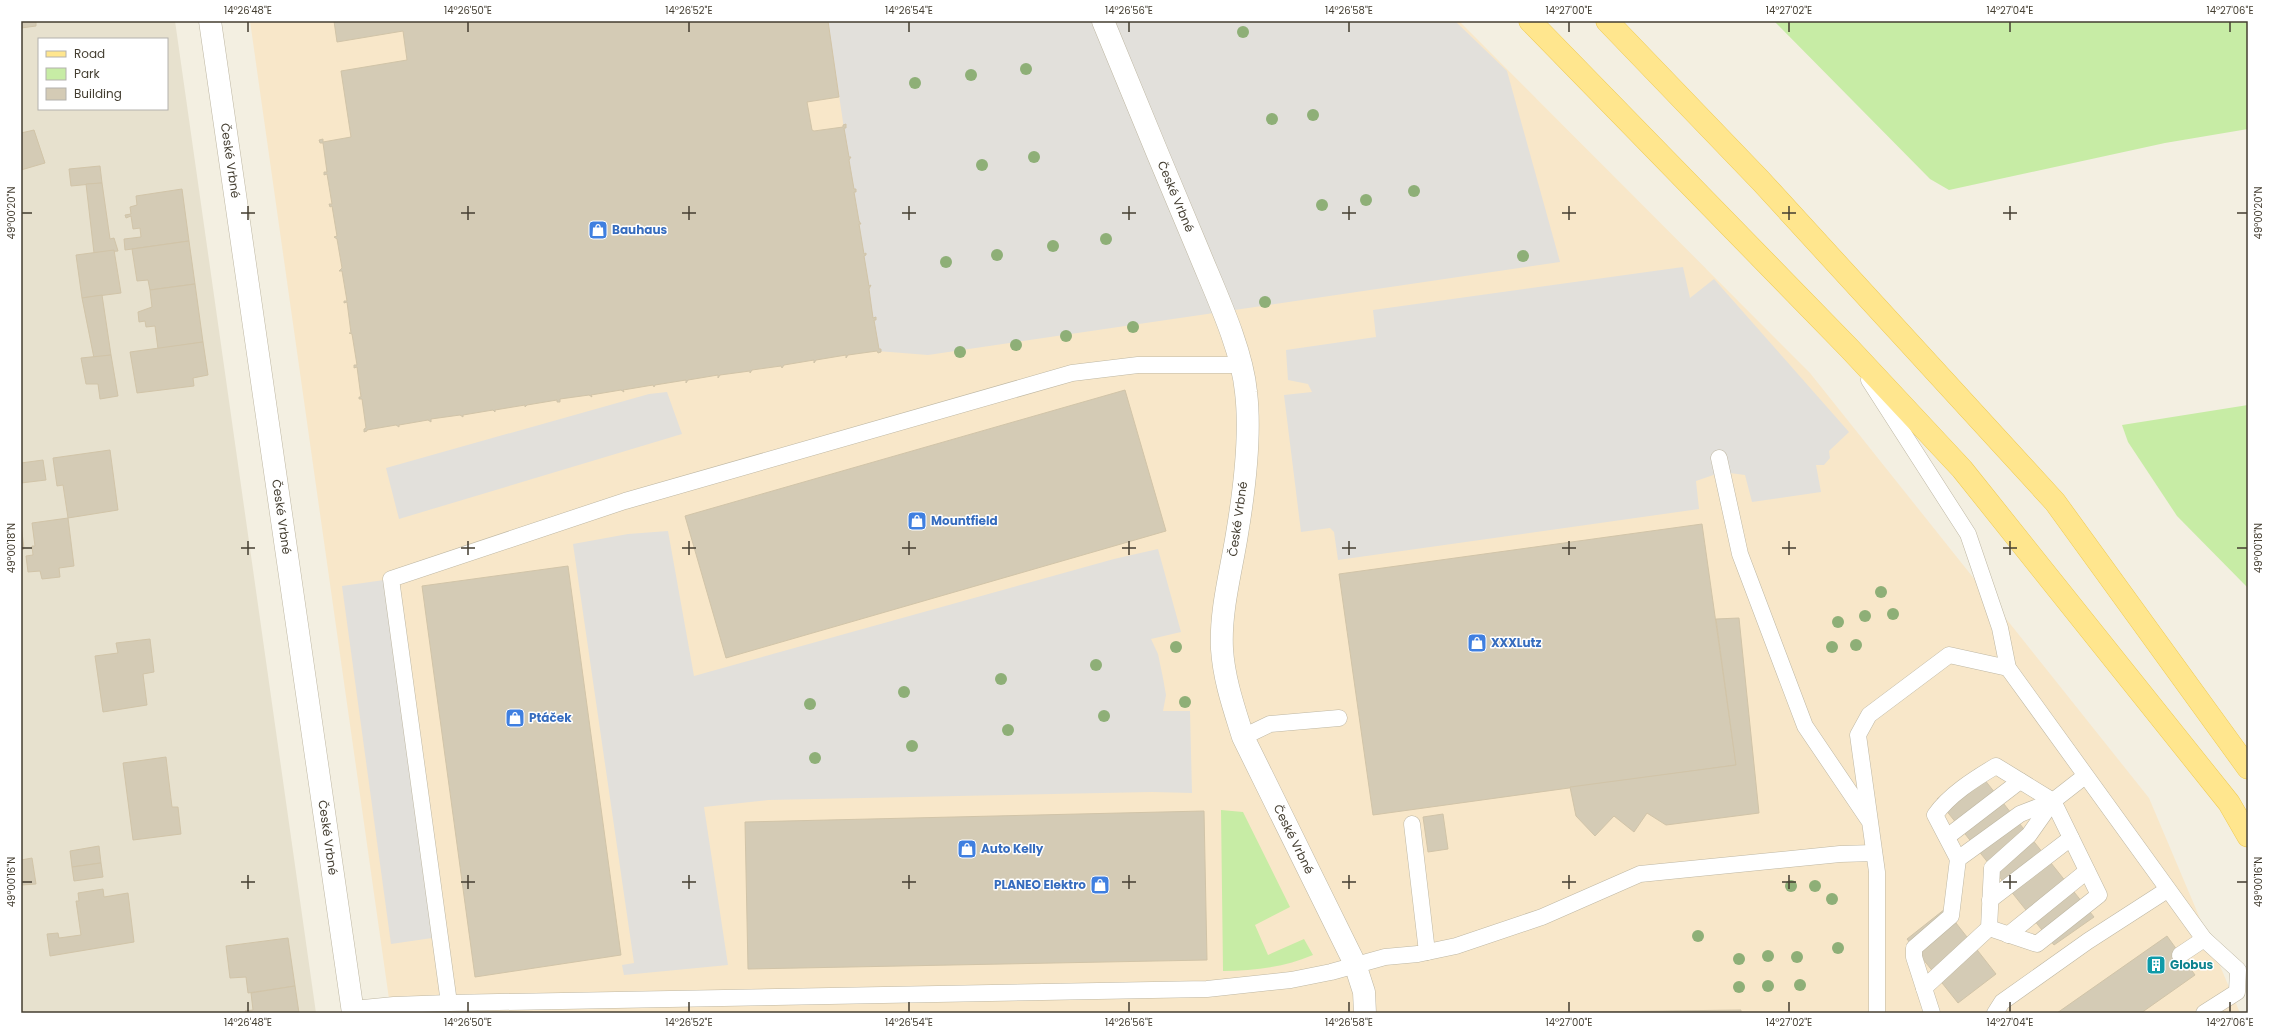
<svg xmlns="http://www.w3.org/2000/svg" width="2269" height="1034" font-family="Poppins,sans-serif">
<rect width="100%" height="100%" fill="#f3efe1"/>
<!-- residential -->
<path fill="#e7e1ce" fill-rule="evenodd" d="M21 21H175L316 1013H21ZM39 39H167V109H39Z"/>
<!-- commercial -->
<path fill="#f8e7c9" d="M250 21H1459L1810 373 2149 798 2240 1013H391Z"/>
<!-- green -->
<g fill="#c7eca5">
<path d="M1774 21H2248V129L2165 143 1949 190 1930 179Z"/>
<path d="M2248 405V588L2177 516 2128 442 2122 425Z"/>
<path d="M1221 810 1243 812 1290 907 1255 925 1268 955 1304 939 1313 955C1285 967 1254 971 1223 971Z"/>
</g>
<!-- parking -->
<g fill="#e2e0db">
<path d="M828 21H1455L1507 71 1560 262 928 355 877 351Z"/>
<path d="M1683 267 1690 298 1714 279 1849 432 1829 451 1830 458 1824 465H1816L1821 492 1752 502 1745 475 1722 472 1696 481 1699 509 1338 560 1334 532 1330 528 1301 532 1284 395 1312 392 1308 384 1288 380 1286 350 1376 337 1373 310Z"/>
<path d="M667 392 682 434 399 519 386 468 649 394Z"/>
<path d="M668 531 694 676 1114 559 1158 549 1181 632 1151 639 1158 654 1163 678 1166 695 1163 711H1190L1192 793 1152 792 768 800 704 807 728 965 624 975 622 965 634 963 573 544 628 534Z"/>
<path d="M391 579 439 937 391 944 342 586Z"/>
</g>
<!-- building -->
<g fill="#d4cbb5" stroke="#d1c4a8">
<path d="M21 21H36V26L21 28Z"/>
<path d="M334 21H828L839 97 807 102 812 130 814 131 843 127V125L846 124V128H844L849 157H851L849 160 854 189H856V192H854L859 221 861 224H859L864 254 866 253V255L864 256 869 286 871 285 869 289 873 318 876 317V320H874L879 349H881V352L878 353 877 351 848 355 846 358V355L816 360 814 363V360L784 365 782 368 781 366 752 370 750 373V371L720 375 718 378V375L688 380 686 383V380L655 385 654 387 653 385 623 390 624 392 621 390 591 395 592 397 589 395 560 399V402H557V400L527 405 525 407V405L495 410V412L493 410 463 415V417L460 415 431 419V422L428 420 399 425V427L396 425 367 430V431L364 432V429L366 428 362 399H359V397H361L357 367 354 368V365H357L352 334 349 333H351L347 302 344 303V301H347L342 271H339L342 268 337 239 334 237 337 236 332 206 330 207 329 204H332L327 174 324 175V172H327L323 143H320L319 140 323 139V142L351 137 341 71 407 60 403 31 337 42Z"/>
<path d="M34 130 45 163 21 170V133Z"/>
<path d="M100 166 102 183 71 186 69 169Z"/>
<path d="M102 183 110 239 114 238 118 251 94 253 86 184Z"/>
<path d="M182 189 189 241 125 250 124 239 141 237 140 228 133 229 131 216 126 218 125 215 131 214 130 207 137 205 136 196Z"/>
<path d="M189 241 195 284 150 290 148 280 137 281 132 249Z"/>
<path d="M114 250 121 293 82 298 76 255Z"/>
<path d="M195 284 203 342 158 349 155 326 146 327 145 321 139 322 138 312 152 307 150 290Z"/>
<path d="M102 295 111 355 94 358 82 298Z"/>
<path d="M203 342 208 375 193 378 194 386 137 393 130 352Z"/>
<path d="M111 355 118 396 100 399 98 384H86L81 358Z"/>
<path d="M1125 390 1166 531 726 658 685 516Z"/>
<path d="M110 450 118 510 68 518 63 485 57 486 53 458Z"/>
<path d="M43 460 46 480 21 483V463Z"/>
<path d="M68 518 74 566 59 568 60 577 42 579 40 571 28 572 26 556 33 555 32 546H35L32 523Z"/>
<path d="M21 524 24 549 21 550Z"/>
<path d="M1702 524 1736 765 1373 815 1339 574Z"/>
<path d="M568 566 621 955 475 977 422 586Z"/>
<path d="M1739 618 1759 813 1666 825 1647 813 1634 832 1614 816 1595 836 1576 816 1570 787 1736 765 1716 619Z"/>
<path d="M150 639 154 672 143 674 147 705 103 712 95 656 118 653 116 643Z"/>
<path d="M166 757 172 807H178L181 834 133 840 123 763Z"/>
<path d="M1976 769 2094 917 2054 945 1937 799Z"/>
<path d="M1204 811 1207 960 748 969 745 822Z"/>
<path d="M1443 814 1448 849 1428 852 1423 817Z"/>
<path d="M99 846 101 863 72 867 70 851Z"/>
<path d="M32 858 36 884 21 885V860Z"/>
<path d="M101 863 103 877 74 881 72 867Z"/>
<path d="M103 889 104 897 128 893 134 942 50 956 47 934 58 933 59 938 81 935 76 901H79L78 893Z"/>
<path d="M1945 909 1996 974 1958 1003 1907 939Z"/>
<path d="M2167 936 2195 975 2141 1013H2057Z"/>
<path d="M288 938 295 986 248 993 246 977 230 978 226 946Z"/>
<path d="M295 986 299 1013H246L245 1011 253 1010 251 993Z"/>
<path d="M1741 1010V1013H1514Z"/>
</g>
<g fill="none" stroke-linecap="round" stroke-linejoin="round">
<defs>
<g id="service">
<path d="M1869 380 1968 534 2000 628 2008 668 2204 939 2238 970 2237 992 2204 1013"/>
<path d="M1719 458 1740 554 1805 726 1868 819"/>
<path d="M1243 737 1270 724 1339 718"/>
<path d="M1412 824 1427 952"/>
<path d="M1947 837 2020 781"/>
<path d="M1958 859 1935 815C1949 795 1974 779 1996 766L2053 801 2099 895 2037 944 1989 928"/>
<path d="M1990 900 2071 838"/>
<path d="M2008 935 2087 871"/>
<path d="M2180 955 2204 939"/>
<path d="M1924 988 1989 928 1992 868 2029 835 2053 801"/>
<path d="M449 1003 391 579 625 501 1072 373 1138 365H1243"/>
<path d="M353 1009 394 1005 449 1003 1207 989 1291 980 1331 972 1385 957 1418 954 1456 946 1542 917 1640 874 1840 854 1874 853"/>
<path d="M1877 1013V872L1858 735 1869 715 1949 655 2008 668"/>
<path d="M1932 1013 1914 957V948L1951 916 1958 859 2020 814 2053 801 2085 776"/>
<path d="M1995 1013 2002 1002 2088 941 2167 890"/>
</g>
<g id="minor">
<path id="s1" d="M1103 21C1134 97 1166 174 1198 250 1215 292 1242 348 1246 392 1251 434 1244 492 1237 534 1231 572 1220 611 1222 649 1224 680 1234 708 1243 737L1355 964 1364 992 1365 1013"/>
</g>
<g id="tertiary">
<path id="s2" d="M210 21 353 1013"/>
</g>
<g id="primary">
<path d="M1530 21 1849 348 1962 469 2229 803 2248 836"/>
<path d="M1607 21 1760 180 2055 502 2248 768"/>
</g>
</defs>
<!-- service casing -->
<use href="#service" stroke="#beb7a3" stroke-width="17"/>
<!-- minor casing -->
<use href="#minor" stroke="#beb7a3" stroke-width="23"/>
<!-- tertiary casing -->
<use href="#tertiary" stroke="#beb7a3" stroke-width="23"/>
<!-- primary casing -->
<use href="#primary" stroke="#efcb52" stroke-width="23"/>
<!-- service -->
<use href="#service" stroke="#fff" stroke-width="16"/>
<!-- minor -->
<use href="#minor" stroke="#fff" stroke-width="22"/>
<!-- tertiary -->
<use href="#tertiary" stroke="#fff" stroke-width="22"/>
<!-- primary -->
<use href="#primary" stroke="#ffe68e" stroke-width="22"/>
</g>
<!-- trees -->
<g fill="#8eaf77">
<circle cx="1243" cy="32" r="6"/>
<circle cx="1026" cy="69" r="6"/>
<circle cx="971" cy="75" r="6"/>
<circle cx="915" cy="83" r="6"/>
<circle cx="1313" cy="115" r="6"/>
<circle cx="1272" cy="119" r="6"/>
<circle cx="1034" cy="157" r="6"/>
<circle cx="982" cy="165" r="6"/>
<circle cx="1414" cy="191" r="6"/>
<circle cx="1366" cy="200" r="6"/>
<circle cx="1322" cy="205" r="6"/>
<circle cx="1106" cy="239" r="6"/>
<circle cx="1053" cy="246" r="6"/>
<circle cx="997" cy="255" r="6"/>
<circle cx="1523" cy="256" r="6"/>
<circle cx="946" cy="262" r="6"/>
<circle cx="1265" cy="302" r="6"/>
<circle cx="1133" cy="327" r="6"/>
<circle cx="1066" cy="336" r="6"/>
<circle cx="1016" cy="345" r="6"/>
<circle cx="960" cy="352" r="6"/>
<circle cx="1881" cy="592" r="6"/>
<circle cx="1893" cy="614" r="6"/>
<circle cx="1865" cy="616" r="6"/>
<circle cx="1838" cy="622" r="6"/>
<circle cx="1856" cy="645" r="6"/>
<circle cx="1176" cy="647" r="6"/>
<circle cx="1832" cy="647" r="6"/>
<circle cx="1096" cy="665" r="6"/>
<circle cx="1001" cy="679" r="6"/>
<circle cx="904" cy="692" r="6"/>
<circle cx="1185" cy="702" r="6"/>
<circle cx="810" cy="704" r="6"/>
<circle cx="1104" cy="716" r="6"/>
<circle cx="1008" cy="730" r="6"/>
<circle cx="912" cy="746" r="6"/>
<circle cx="815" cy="758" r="6"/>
<circle cx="1791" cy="886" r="6"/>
<circle cx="1815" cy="886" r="6"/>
<circle cx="1832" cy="899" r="6"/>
<circle cx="1698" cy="936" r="6"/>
<circle cx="1838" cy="948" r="6"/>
<circle cx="1768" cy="956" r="6"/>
<circle cx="1797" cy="957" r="6"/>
<circle cx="1739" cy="959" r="6"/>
<circle cx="1800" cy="985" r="6"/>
<circle cx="1768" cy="986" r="6"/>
<circle cx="1739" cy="987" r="6"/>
</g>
<!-- ticks -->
<path fill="none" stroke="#443e31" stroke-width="1.5" d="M248 22V32M468 22V32M689 22V32M909 22V32M1129 22V32M1349 22V32M1569 22V32M1789 22V32M2010 22V32M2230 22V32M248 206V220M468 206V220M689 206V220M909 206V220M1129 206V220M1349 206V220M1569 206V220M1789 206V220M2010 206V220M22 213H32M241 213H255M461 213H475M682 213H696M902 213H916M1122 213H1136M1342 213H1356M1562 213H1576M1782 213H1796M2003 213H2017M2237 213H2247M248 541V555M468 541V555M689 541V555M909 541V555M1129 541V555M1349 541V555M1569 541V555M1789 541V555M2010 541V555M22 548H32M241 548H255M461 548H475M682 548H696M902 548H916M1122 548H1136M1342 548H1356M1562 548H1576M1782 548H1796M2003 548H2017M2237 548H2247M248 875V889M468 875V889M689 875V889M909 875V889M1129 875V889M1349 875V889M1569 875V889M1789 875V889M2010 875V889M22 882H32M241 882H255M461 882H475M682 882H696M902 882H916M1122 882H1136M1342 882H1356M1562 882H1576M1782 882H1796M2003 882H2017M2237 882H2247M248 1002V1012M468 1002V1012M689 1002V1012M909 1002V1012M1129 1002V1012M1349 1002V1012M1569 1002V1012M1789 1002V1012M2010 1002V1012M2230 1002V1012"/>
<!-- icons -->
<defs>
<symbol id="shop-square" viewBox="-11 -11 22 22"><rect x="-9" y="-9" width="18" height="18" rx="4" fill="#3f7fe0" stroke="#fff"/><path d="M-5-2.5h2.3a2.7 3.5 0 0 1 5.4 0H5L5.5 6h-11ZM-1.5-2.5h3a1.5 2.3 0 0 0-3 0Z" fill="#fff"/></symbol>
<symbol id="building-square" viewBox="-11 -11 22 22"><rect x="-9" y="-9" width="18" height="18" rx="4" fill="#0f9aa8" stroke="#fff"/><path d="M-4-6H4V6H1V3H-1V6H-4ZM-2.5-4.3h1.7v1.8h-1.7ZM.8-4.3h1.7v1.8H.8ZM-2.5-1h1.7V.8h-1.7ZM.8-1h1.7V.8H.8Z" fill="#fff"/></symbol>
</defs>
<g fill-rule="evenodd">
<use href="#shop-square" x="587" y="219" width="22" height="22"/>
<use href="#shop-square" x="906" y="510" width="22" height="22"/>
<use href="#shop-square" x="1466" y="632" width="22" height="22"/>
<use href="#shop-square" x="504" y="707" width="22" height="22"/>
<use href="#shop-square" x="956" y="838" width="22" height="22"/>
<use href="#shop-square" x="1089" y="874" width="22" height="22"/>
<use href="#building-square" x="2145" y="954" width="22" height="22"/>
</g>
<g text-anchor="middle" stroke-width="3" stroke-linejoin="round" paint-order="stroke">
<!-- street labels -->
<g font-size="12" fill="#443e31" stroke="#fff">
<text dy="4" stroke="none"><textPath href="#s2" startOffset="141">České Vrbné</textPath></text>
<text dy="4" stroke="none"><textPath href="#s1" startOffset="190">České Vrbné</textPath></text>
<text dy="4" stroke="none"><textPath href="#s2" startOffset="501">České Vrbné</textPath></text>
<text transform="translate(1238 519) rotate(-82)" y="4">České Vrbné</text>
<text dy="4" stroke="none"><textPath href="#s2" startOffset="825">České Vrbné</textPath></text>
<text dy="4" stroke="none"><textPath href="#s1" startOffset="862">České Vrbné</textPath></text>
</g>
<!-- shop labels -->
<g font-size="12" font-weight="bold" fill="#366cbe" stroke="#fff" text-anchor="start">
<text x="612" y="234">Bauhaus</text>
<text x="931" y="525">Mountfield</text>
<text x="1491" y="647">XXXLutz</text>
<text x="529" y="722">Ptáček</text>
<text x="981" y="853">Auto Kelly</text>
<text x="1086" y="889" text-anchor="end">PLANEO Elektro</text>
</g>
<!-- culture labels -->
<g font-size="12" font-weight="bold" fill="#0d838f" stroke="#fff" text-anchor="start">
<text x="2170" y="969">Globus</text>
</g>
</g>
<!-- border -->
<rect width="2269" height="1034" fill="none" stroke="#ffffff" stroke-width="44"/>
<!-- legend -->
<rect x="38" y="38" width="130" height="72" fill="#ffffff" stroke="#b4b2ad"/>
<rect x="46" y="51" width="20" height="6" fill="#ffe68e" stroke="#b4b2ad"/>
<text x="74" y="58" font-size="12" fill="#443e31">Road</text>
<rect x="46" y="68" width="20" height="12" fill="#c7eca5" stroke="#b4b2ad"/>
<text x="74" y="78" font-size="12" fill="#443e31">Park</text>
<rect x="46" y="88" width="20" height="12" fill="#d4cbb5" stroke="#b4b2ad"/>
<text x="74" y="98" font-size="12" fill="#443e31">Building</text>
<rect x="22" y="22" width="2225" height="990" fill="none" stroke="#443e31" stroke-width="1.5"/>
<g font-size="10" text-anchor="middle" fill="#443e31">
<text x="248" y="14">14°26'48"E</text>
<text x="468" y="14">14°26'50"E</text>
<text x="689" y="14">14°26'52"E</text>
<text x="909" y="14">14°26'54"E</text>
<text x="1129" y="14">14°26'56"E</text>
<text x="1349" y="14">14°26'58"E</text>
<text x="1569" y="14">14°27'00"E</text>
<text x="1789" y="14">14°27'02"E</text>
<text x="2010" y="14">14°27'04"E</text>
<text x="2230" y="14">14°27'06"E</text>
<text transform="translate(11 213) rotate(-90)" y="4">49°00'20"N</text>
<text transform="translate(2258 213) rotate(-90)" y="4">49°00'20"N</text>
<text transform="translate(11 548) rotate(-90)" y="4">49°00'18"N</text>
<text transform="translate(2258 548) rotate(-90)" y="4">49°00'18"N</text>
<text transform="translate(11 882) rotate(-90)" y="4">49°00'16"N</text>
<text transform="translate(2258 882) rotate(-90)" y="4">49°00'16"N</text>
<text x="248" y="1026">14°26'48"E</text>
<text x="468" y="1026">14°26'50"E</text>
<text x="689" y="1026">14°26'52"E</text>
<text x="909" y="1026">14°26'54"E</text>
<text x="1129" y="1026">14°26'56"E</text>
<text x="1349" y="1026">14°26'58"E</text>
<text x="1569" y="1026">14°27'00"E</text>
<text x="1789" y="1026">14°27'02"E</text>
<text x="2010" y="1026">14°27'04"E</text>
<text x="2230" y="1026">14°27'06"E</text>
</g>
</svg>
